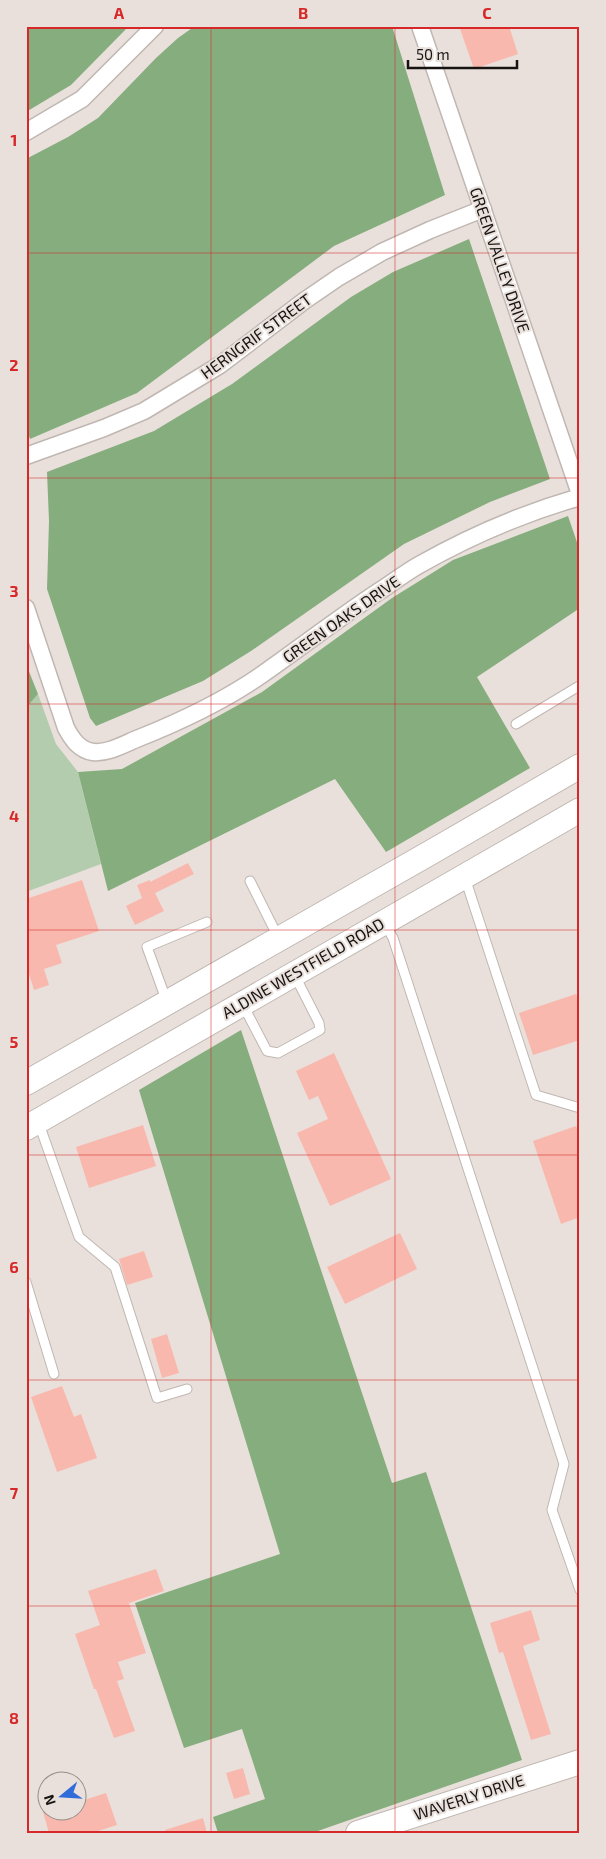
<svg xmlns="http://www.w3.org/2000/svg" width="606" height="1859" font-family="'Exo 2',sans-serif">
<rect width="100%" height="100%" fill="#e9e0db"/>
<!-- green -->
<path fill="#b4ccae" d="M38 694 56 744 78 772 101 864 26 892V708Z"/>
<!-- forest -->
<g fill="#86ad7e">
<path d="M26 26H129L71 85 26 112Z"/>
<path d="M195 26H392L445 195 334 246 137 393 30 439 26 428V159L68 137 98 118 156 58 178 38Z"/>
<path d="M469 239 550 479 490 502 404 544 251 651 203 681 96 726 90 718 47 589 49 521 47 472 154 431 232 384 351 297 393 272Z"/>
<path d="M568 516 580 551V608L477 677 530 768 386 852 335 779 108 891 78 772 122 769 262 692 392 598 453 560Z"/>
<path d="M26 664 38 694 26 708Z"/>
<path d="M241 1030 392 1483 426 1472 522 1760 312 1833H218L213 1817 265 1799 242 1729 184 1748 135 1603 280 1554 139 1090Z"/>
</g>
<!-- building -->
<g fill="#f9b8ad">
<path d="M459 26H509L518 54 474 69Z"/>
<path d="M188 863 194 874 155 893 164 911 135 925 126 906 142 898 137 885 150 880V882Z"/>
<path d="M82 880 99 931 56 945 62 963 44 969 49 985 34 990 29 974 26 975V899Z"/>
<path d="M576 994 580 1005V1040L533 1055 519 1013Z"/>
<path d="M334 1053 391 1179 330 1206 297 1133 328 1119 318 1096 309 1100 296 1071Z"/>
<path d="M143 1125 156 1166 89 1188 76 1147Z"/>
<path d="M576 1126 580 1138V1217L561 1224 533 1141Z"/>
<path d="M400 1233 417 1269 345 1304 327 1267Z"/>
<path d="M144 1251 153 1277 127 1285 119 1259Z"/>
<path d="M167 1334 179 1373 162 1378 151 1339Z"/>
<path d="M62 1386 74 1417 81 1414 97 1458 57 1472 31 1397Z"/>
<path d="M156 1569 164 1591 129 1603 146 1653 118 1662 124 1679 117 1681 135 1731 114 1738 96 1689H94L75 1634 100 1625 88 1591Z"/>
<path d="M531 1610 540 1640 523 1646 551 1734 531 1740 503 1652 499 1653 490 1623Z"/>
<path d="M243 1768 250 1794 234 1799 226 1773Z"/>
<path d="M106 1793 117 1825 92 1833H49L43 1812H78V1802Z"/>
<path d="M203 1818 207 1833H165V1830Z"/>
</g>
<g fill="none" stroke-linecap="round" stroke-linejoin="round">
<defs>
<g id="lane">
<path d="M516 724 579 686 580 688"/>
<path d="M465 878 536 1095 580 1108"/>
<path d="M250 881 279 939"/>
<path d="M385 924 393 938 564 1464 552 1510 580 1590"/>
<path d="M167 1002 147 947 207 922"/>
<path d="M243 1005 267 1051 278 1053 320 1030 319 1023 294 974"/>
<path d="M38 1121 79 1237 115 1267 157 1398 187 1389"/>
<path d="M26 1282 54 1374"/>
</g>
<g id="street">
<path d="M420 26 580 494"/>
<path d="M26 132 82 99 155 26"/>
<path d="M26 456 104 428 144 411 220 365 304 301 339 277 382 252 430 230 483 209"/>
<path d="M26 608 66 728C72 739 79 750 93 752 108 754 126 743 139 738 184 720 228 699 267 671 304 645 340 617 378 592 392 583 405 573 419 565 470 536 524 513 580 497"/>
</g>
<g id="secondary">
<path d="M26 1083 428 854 580 766"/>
<path d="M26 1128 580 810"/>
<path d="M358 1833 580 1762"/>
</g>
</defs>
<!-- lane casing -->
<use href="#lane" stroke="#c0b7b2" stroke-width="11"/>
<!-- street casing -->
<use href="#street" stroke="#c0b7b2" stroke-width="19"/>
<!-- secondary casing -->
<use href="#secondary" stroke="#c0b7b2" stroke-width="26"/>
<!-- lane -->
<use href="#lane" stroke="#fff" stroke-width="9"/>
<!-- street -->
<use href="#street" stroke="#fff" stroke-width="16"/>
<!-- secondary -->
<use href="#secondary" stroke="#fff" stroke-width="24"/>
</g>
<!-- grid -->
<path fill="none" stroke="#d62828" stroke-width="1" stroke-opacity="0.55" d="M211 26V1833M395 26V1833M26 253H580M26 478H580M26 704H580M26 930H580M26 1155H580M26 1380H580M26 1606H580"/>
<g text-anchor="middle" stroke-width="4" stroke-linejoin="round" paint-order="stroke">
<!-- street labels -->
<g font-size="16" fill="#161311" stroke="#e9e0db">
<text transform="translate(500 260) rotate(71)" y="6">GREEN VALLEY DRIVE</text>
<text transform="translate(256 336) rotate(-36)" y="6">HERNGRIF STREET</text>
<text transform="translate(341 619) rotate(-35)" y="6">GREEN OAKS DRIVE</text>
<text transform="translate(303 968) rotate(-30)" y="6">ALDINE WESTFIELD ROAD</text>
<text transform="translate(469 1797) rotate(-18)" y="6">WAVERLY DRIVE</text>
</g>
</g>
<!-- border -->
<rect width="606" height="1859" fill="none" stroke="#e9e0db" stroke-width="55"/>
<!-- north arrow -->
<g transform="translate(62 1796) rotate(252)"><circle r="24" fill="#e9e0db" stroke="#958e8a"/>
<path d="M0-4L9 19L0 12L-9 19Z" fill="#306cda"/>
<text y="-8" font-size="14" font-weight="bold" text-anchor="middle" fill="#161311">N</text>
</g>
<!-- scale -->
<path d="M408 60v8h109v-8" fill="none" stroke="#161311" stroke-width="2.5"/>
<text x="416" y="60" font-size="15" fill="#161311" stroke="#e9e0db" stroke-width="4" paint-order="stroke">50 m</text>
<rect x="28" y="28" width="550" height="1804" fill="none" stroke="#d62828" stroke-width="2"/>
<g font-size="16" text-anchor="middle" font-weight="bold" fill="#d62828">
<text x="119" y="19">A</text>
<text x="303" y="19">B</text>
<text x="487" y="19">C</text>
<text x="14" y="146">1</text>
<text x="14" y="371">2</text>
<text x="14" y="597">3</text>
<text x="14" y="822">4</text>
<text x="14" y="1048">5</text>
<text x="14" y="1273">6</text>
<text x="14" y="1499">7</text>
<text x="14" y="1724">8</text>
</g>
</svg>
